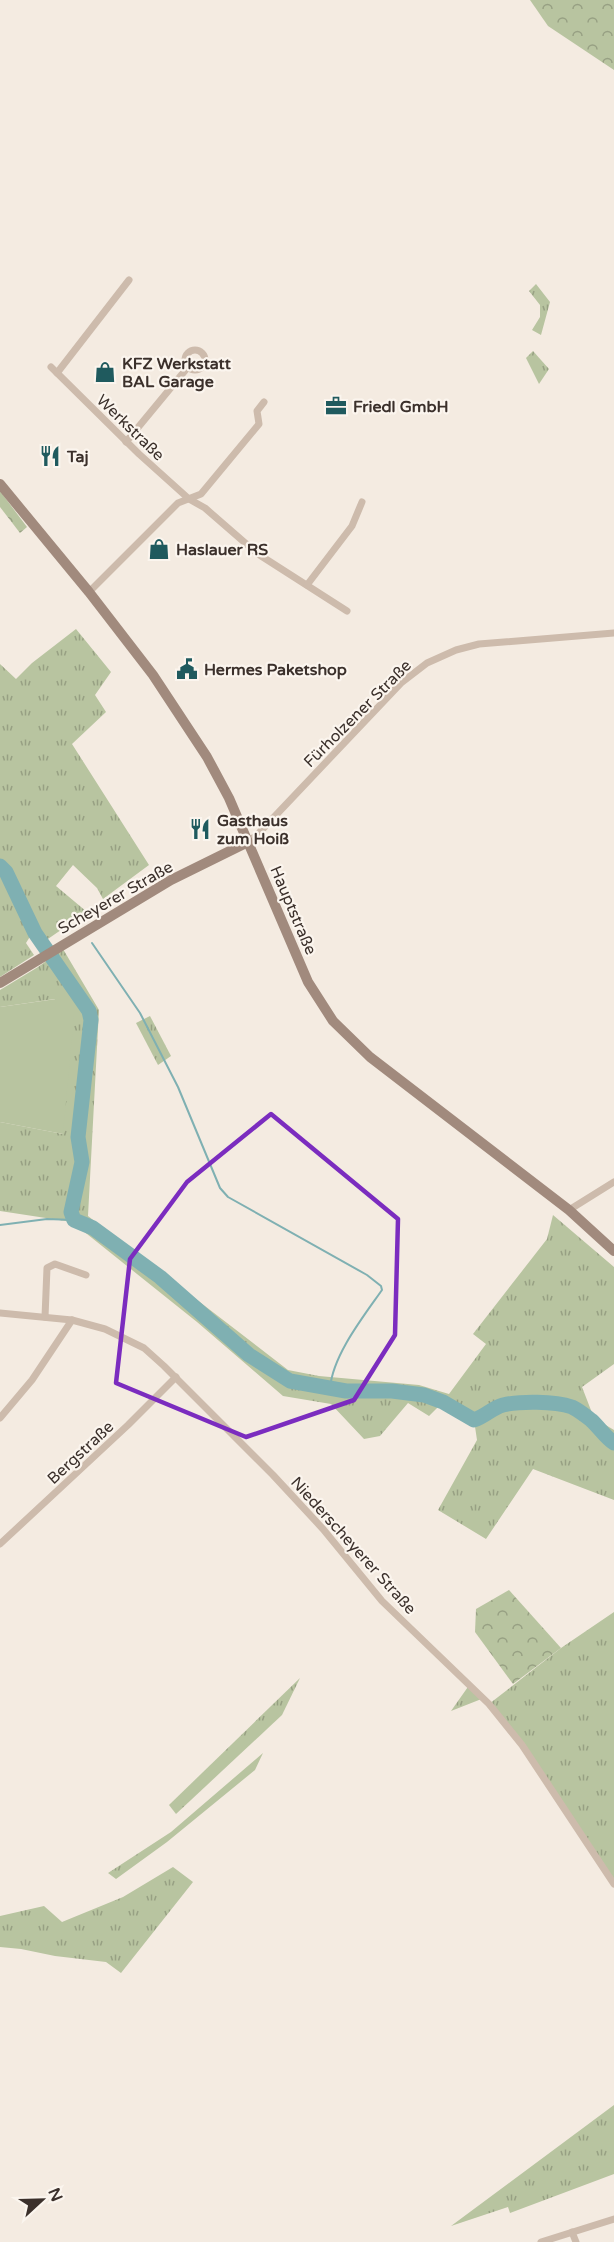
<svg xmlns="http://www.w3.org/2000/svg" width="614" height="2242" font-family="'Varela Round',sans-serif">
<defs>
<pattern id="grass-tufts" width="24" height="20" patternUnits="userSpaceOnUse" patternTransform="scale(1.5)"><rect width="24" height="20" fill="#b8c4a0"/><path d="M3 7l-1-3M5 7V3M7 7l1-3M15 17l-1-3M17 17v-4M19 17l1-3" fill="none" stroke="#97a083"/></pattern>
<pattern id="forest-crowns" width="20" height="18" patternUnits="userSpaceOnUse" patternTransform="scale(1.5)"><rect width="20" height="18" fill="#b8c4a0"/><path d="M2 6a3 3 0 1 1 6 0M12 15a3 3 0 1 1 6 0" fill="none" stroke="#97a083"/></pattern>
</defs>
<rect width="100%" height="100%" fill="#f4ebe1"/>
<!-- grass -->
<g fill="url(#grass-tufts)">
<path d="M536 284 550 302 541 335 532 330 540 317V305L529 291Z"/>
<path d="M533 351 549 369 539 384 526 358Z"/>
<path d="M76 629 111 672 95 695 106 712 72 744 149 865 103 899 97 888 73 865 56 886 87 912 45 941C30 914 19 884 0 860V664L16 679 32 663Z"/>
<path d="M0 874 31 935 26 943 34 955 0 977Z"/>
<path d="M63 949 99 1010 88 1216 288 1370 319 1376 419 1385 449 1394 486 1344 473 1334 547 1239 553 1215 614 1267V1364L582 1387 594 1418 614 1430V1500L533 1469 486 1539 438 1510 477 1440 474 1420 443 1402 429 1416 408 1403 380 1436 364 1439 331 1404 283 1396 197 1322 72 1222 0 1211V1122L63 1134 55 999 0 1007V990L38 967Z"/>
<path d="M150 1016 171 1056 158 1065 136 1023Z"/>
<path d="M614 1612V1884L522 1745 484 1698 451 1711 470 1684 489 1704 561 1648Z"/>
<path d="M300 1678 282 1715 176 1814 169 1805Z"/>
<path d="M263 1753 255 1770 167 1842 116 1879 108 1873 171 1832Z"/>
<path d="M173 1867 193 1882 121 1973 106 1962 55 1956 21 1949 0 1947V1916L44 1906 62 1922 123 1897Z"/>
<path d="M614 2105V2174L510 2213 508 2207 451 2226Z"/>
</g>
<!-- forest -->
<g fill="url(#forest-crowns)">
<path d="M530 0H614V70L548 26Z"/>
<path d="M0 491 27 527 20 533 0 507Z"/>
<path d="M509 1590 561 1648 513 1684 475 1632 476 1609Z"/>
</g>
<!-- garden -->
<path fill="#b8c4a0" d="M56 999 74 1016 63 1134 0 1122V1007Z"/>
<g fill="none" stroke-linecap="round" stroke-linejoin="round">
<!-- stream -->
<g stroke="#7fb0b2" stroke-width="2">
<path d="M92 943 140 1013 178 1087 220 1188 228 1197 367 1275 381 1286 382 1290C363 1317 333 1355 330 1388"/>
<path d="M0 1225 47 1219 74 1220"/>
</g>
<!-- river -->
<path stroke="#7fb0b2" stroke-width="15" d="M0 866 6 872 35 933 89 1011 91 1020 78 1137 82 1162 71 1212 74 1220 93 1228 160 1277 249 1355 290 1381 346 1391H392L424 1395 443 1402 474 1420C486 1416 492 1408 503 1405 520 1401 554 1401 572 1407 578 1410 586 1416 591 1420 599 1427 605 1437 614 1443"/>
<!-- street -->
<g stroke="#cdbbac" stroke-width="7">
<circle cx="195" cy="360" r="10"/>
<path d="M51 367 139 454 189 499 205 508 258 554 347 611"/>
<path d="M57 373 129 280"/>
<path d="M126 442 188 367"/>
<path d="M307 585 352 526 362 502"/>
<path d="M89 592 178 503 201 494 259 424 257 411 264 402"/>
<path d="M248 842 258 834 401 683 427 663 456 650 479 644 614 633"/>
<path d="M569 1210 614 1182"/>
<path d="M0 1313 72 1320 105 1329 144 1348 164 1366 273 1475 323 1529 382 1601 489 1704 522 1745 614 1884"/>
<path d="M45 1317 47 1268 55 1264 86 1275"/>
<path d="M0 1418 32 1380 72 1320"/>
<path d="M0 1544 128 1425 176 1377"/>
<path d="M572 2232 576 2242"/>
<path d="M541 2242 614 2219"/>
</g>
<!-- secondary -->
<g stroke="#a18a7d" stroke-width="10">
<path d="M0 484 89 592 153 675 207 757 229 798 308 982 333 1021 370 1057 569 1210 614 1251"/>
<path d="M0 983 171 880 248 842"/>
</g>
</g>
<!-- marked area -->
<path fill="none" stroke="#7b2cbf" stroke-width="4.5" stroke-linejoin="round" d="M271 1114 398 1219 395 1335 354 1400 246 1437 116 1383 130 1259 187 1182Z"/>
<!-- icons -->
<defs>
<symbol id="shop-bare" viewBox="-9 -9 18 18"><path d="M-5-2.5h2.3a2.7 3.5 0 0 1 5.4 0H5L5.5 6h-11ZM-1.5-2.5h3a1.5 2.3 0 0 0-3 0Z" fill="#1f5a5e" stroke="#fbf5ee" stroke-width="2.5" paint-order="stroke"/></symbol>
<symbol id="office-bare" viewBox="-9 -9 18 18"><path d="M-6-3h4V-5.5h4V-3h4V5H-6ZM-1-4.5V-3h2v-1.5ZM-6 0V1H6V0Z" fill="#1f5a5e" stroke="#fbf5ee" stroke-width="2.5" paint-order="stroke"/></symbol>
<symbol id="restaurant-bare" viewBox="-9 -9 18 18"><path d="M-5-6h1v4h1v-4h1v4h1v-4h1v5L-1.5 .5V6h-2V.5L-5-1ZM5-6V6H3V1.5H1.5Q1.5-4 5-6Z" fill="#1f5a5e" stroke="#fbf5ee" stroke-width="2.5" paint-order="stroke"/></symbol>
<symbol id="civic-bare" viewBox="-9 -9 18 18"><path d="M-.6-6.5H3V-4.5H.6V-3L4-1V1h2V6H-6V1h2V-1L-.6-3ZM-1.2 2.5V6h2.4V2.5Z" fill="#1f5a5e" stroke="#fbf5ee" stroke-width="2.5" paint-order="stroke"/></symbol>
</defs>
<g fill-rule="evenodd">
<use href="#shop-bare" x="90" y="357" width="30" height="30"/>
<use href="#office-bare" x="321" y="391" width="30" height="30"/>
<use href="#restaurant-bare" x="35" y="441" width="30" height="30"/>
<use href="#shop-bare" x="144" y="534" width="30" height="30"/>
<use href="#civic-bare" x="172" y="654" width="30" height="30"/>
<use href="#restaurant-bare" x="185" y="814" width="30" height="30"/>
</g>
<g text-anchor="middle" stroke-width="4.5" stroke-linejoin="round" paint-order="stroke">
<!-- poi labels -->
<g font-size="16" font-weight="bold" fill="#3b302b" stroke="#fbf5ee" text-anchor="start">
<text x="122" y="369">KFZ Werkstatt<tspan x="122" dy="18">BAL Garage</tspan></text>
<text x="353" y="412">Friedl GmbH</text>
<text x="67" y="462">Taj</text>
<text x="176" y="555">Haslauer RS</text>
<text x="204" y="675">Hermes Paketshop</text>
<text x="217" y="826">Gasthaus<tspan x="217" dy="18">zum Hoiß</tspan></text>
</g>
<!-- street labels -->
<g font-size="16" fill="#3b302b" stroke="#fbf5ee">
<text transform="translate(131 427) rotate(44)" y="6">Werkstraße</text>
<text transform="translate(357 713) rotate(-45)" y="6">Fürholzener Straße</text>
<text transform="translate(115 897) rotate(-30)" y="6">Scheyerer Straße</text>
<text transform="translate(294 910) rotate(67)" y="6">Hauptstraße</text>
<text transform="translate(80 1452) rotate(-43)" y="6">Bergstraße</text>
<text transform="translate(354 1545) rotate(48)" y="6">Niederscheyerer Straße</text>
</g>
</g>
<!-- north arrow -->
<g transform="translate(42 2200) rotate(68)" stroke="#fbf5ee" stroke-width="4.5" paint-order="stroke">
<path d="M0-4.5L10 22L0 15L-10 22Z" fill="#3b302b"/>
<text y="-9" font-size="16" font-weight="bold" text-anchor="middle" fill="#3b302b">N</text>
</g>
</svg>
